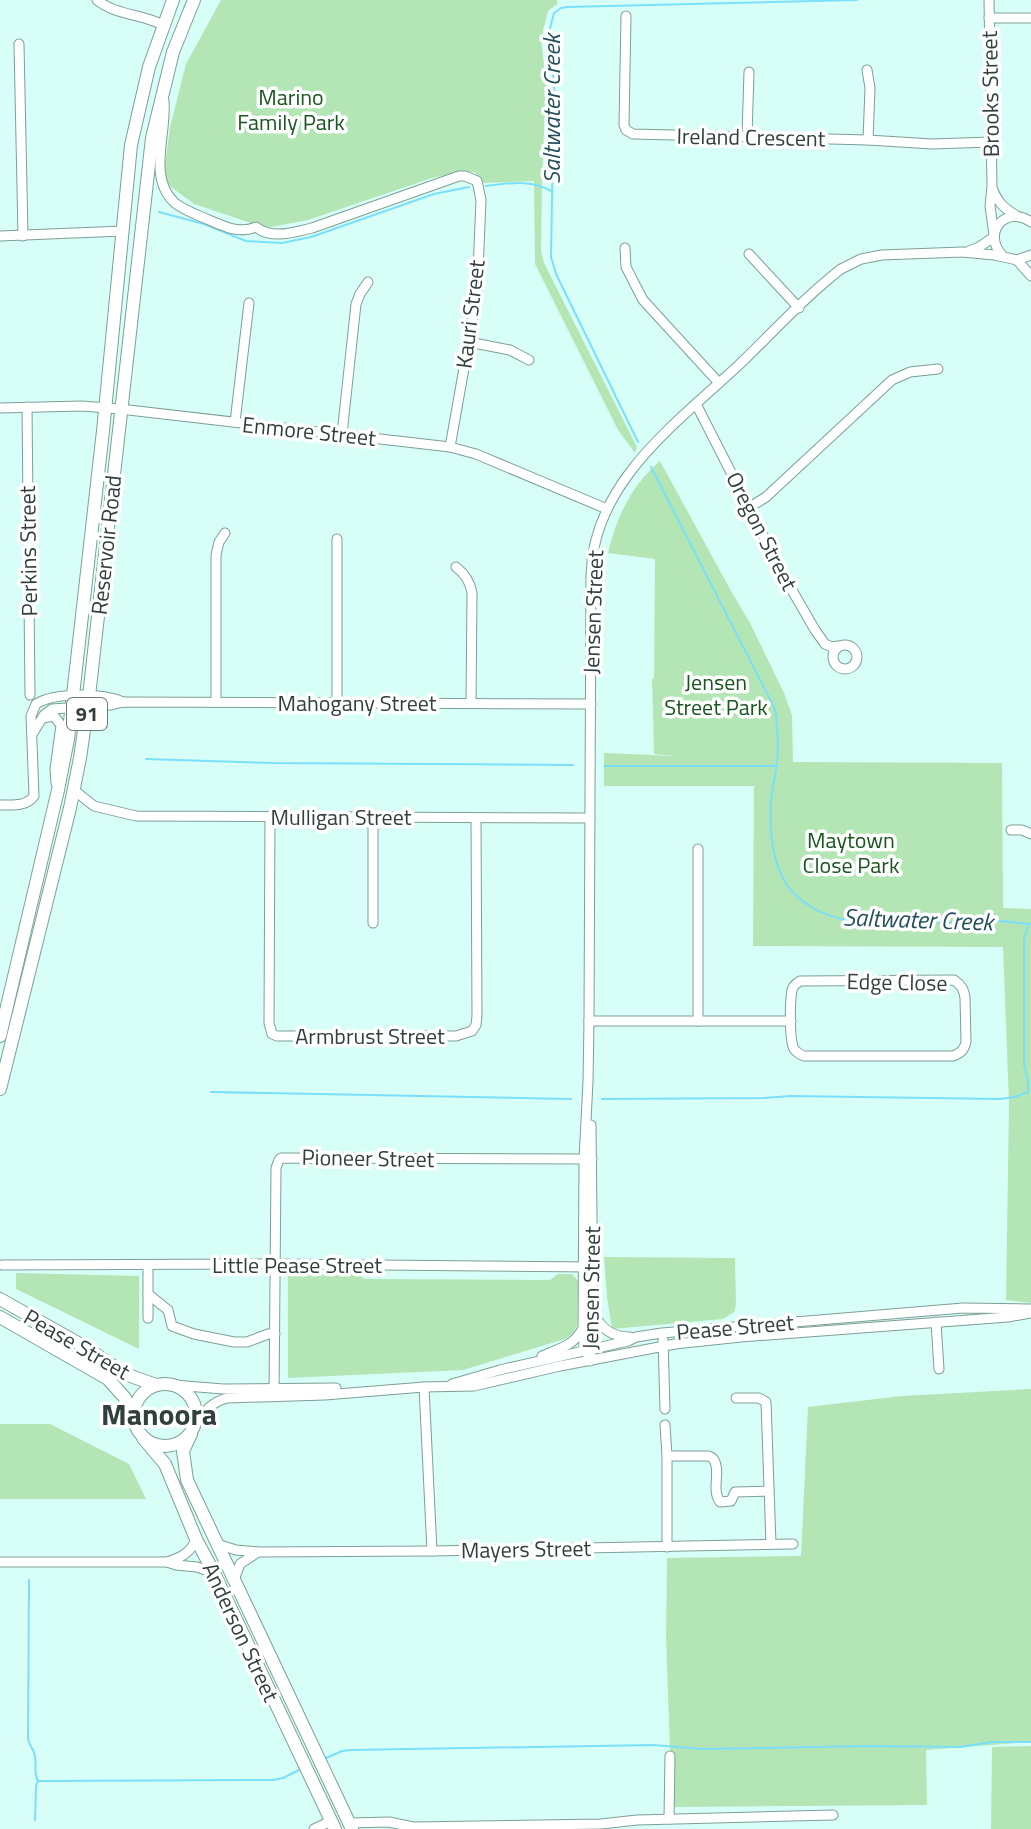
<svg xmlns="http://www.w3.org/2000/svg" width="1031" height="1829" font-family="'Titillium Web',sans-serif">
<rect width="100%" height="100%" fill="#d8fff7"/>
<!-- green -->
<g fill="#b3e6b4">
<path d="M221 0H557V4L548 11 541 39 546 82 542 181 541 250 544 263 637 447 635 453 618 430 535 264 534 181 484 183 474 172H460L432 178 308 220 266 228 194 204 163 181 170 127 186 64Z"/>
<path d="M660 461 731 591 750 623 784 693 792 715 793 762 1002 763 1003 908 1031 909V1303L1006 1300 1009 1103 1003 947 753 946 754 786H604V753L676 756 654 754 652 679H654L655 559 608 553C616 518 632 484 660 461Z"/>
<path d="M604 1257 735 1258 736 1305 734 1312 723 1319 612 1329 607 1297Z"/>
<path d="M16 1273 139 1276V1349L16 1289Z"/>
<path d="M288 1274H359L364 1279 550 1280 558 1274H572L578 1281 577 1326 573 1333 565 1339 463 1370 288 1378Z"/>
<path d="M1031 1389V1742L926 1750 927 1805 672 1807 666 1638 667 1558 801 1556 808 1407 902 1396Z"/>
<path d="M0 1424H50L129 1464 146 1499H0Z"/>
<path d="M1031 1746V1829H991L992 1747Z"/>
</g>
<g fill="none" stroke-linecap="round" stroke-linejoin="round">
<!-- stream -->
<g stroke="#7bdffb" stroke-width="2">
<path d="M486 186C508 183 531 179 551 191"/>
<path d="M159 212 204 224 246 241 282 243 311 237 434 194 469 187"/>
<path d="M638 442 556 274 551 257 554 83 548 36 554 13 561 8 567 7 857 0"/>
<path d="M651 467 775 709C778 730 779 751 776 771 774 781 772 791 771 802 767 877 791 915 868 924L998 921 1031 924"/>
<path d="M146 759 273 763 573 765"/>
<path d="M604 766H775"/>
<path d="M211 1092 571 1099"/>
<path d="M602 1099 763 1098 791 1096 1000 1099 1015 1097 1028 1092V1082L1024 1064V939L1028 926"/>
<path d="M29 1580 28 1739C29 1746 34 1749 35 1756 37 1766 33 1772 38 1781L36 1786 35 1820"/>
<path d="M326 1758 342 1751 351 1750 653 1745 702 1749 868 1746 960 1747 992 1742H1031"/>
<path d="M38 1781 273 1780 283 1778 299 1770"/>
</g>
<defs>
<g id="minor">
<path d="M97 0C117 16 140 13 163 25"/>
<path d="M989 0 992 187 990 206 994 235"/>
<path d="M626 16 624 125 626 130 633 134 868 140 932 144 991 142"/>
<path d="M989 18H1031"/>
<path d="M19 44 23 236"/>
<path d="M867 70 870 88 868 140"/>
<path d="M164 101C167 134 147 178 175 203 185 211 198 215 209 220 225 227 240 234 256 227 272 240 294 232 312 228L459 176H465L477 181 481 200 477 295 450 447"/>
<path d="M747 136 749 72"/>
<path d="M993 190C998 203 1005 209 1017 216"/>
<path d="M0 236 123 231"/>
<path d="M625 248 626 267 643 300 719 383"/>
<path d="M969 251 979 247 994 237"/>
<path d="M749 254 799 308"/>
<path d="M1003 256C981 234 1005 204 1031 222"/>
<path d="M1017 260 1031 276"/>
<path d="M469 342 510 350 529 360"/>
<path d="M696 404 785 578 815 630 825 644 832 647 838 646"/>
<path d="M27 407 30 695"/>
<path d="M0 408 82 406 120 409 450 447 476 454 607 509"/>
<path d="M235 422 249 303"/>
<path d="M342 434 356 304 360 294 368 282"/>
<path d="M750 507 766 497 892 380 910 372 938 369"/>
<path d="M337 539V703"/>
<path d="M456 567C465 574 470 581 472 593L471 703"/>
<circle cx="845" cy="657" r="12"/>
<path d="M216 702V555L219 542 225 533"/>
<path d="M43 718 54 716 61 725 55 769 56 783"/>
<path d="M33 733 44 715 52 709 111 705 123 702 591 704"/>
<path d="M74 790 94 806 136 816 590 818"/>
<path d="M0 805C12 805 26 807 34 796L31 716 36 704C55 692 102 693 123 702"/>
<path d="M270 816 269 1023 272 1034 277 1036H456L472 1031 476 1025 477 1016 476 818"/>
<path d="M1011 830H1022L1031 834"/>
<path d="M373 923V817"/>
<path d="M954 980C961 985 964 989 965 998L966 1042C964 1050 961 1053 953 1056H804C799 1054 797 1053 794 1049 789 1039 790 1001 792 990 794 984 795 985 800 981Z"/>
<path d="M589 1021H791"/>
<path d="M698 1021V849"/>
<path d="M2 1265 275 1264 592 1267"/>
<path d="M148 1265V1318"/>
<path d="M148 1294 168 1310 172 1326 194 1334 234 1342H247L268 1334H275"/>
<path d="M595 1315C602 1330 613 1337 630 1337"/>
<path d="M936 1322 939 1369"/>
<path d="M663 1340 665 1409"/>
<path d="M591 1354 593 1308 591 1125"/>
<path d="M542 1356C558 1349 573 1346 582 1330"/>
<path d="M590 1361 584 1346 583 1329 584 1159 588 1082 589 1021 591 575C593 480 680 421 743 361 775 330 806 296 841 269L861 259 882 255 962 252 994 255 1017 260 1031 255"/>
<path d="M452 1384 500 1370 628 1341 636 1337 662 1333 963 1308 1030 1309"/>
<path d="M174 1385 223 1389 336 1388"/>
<path d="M424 1387 432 1551"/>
<path d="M274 1396 276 1168 279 1160 281 1158 592 1159"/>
<path d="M736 1398H759L766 1402 771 1544"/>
<path d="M195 1425C203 1412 212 1402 227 1398L325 1395 424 1387 474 1386 560 1366 675 1344 741 1337 1008 1317 1031 1313"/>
<path d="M665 1425 667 1456V1547"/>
<path d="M667 1456H709C711 1457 713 1458 714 1460 721 1471 711 1490 720 1502L731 1501 735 1492 769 1491"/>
<path d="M217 1544 236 1550 258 1552 432 1551 793 1544"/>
<path d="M0 1562H167L176 1565 197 1567 214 1573"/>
<path d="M167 1562C180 1558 191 1553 196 1539"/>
<path d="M234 1580 240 1564 258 1552"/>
<path d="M669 1819 670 1756"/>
<path d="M349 1823 389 1822 413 1827 601 1824 637 1820 833 1815"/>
<path d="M314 1829 331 1821"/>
</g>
<g id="major">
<path d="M0 1036 58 790 68 739 103 431 131 145 149 67 173 0"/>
<path d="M0 1089 70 808 80 758 89 696 152 138 173 52 194 0"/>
<path d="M0 1299 85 1347 125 1374 156 1385"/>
<path d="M0 1317 108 1379 125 1398 133 1414"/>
<circle cx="165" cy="1415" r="31"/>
<path d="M191 1434 183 1451 187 1480 352 1829"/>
<path d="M143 1438 165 1464 196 1539 214 1573 335 1829"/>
</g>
</defs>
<!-- minor casing -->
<use href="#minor" stroke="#7c9f99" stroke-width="11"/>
<!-- major casing -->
<use href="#major" stroke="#7c9f99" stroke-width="14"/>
<!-- minor -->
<use href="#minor" stroke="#fff" stroke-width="9"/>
<!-- major -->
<use href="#major" stroke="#fff" stroke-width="12"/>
</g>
<g text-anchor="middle" stroke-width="7" stroke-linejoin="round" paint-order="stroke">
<!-- shield labels -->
<rect fill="#fff" stroke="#6f7977" stroke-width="2" x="67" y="698" width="40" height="32" rx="6"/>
<g font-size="20" font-weight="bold" fill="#31403d">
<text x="87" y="721">91</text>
</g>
<!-- street labels -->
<g font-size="22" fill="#31403d" stroke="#fff">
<text transform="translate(990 94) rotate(-91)" y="8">Brooks Street</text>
<text transform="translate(751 137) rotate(1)" y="8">Ireland Crescent</text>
<text transform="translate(470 314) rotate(-83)" y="8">Kauri Street</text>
<text transform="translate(309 431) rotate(6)" y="8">Enmore Street</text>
<text transform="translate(762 531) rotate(63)" y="8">Oregon Street</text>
<text transform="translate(106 545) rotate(-84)" y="8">Reservoir Road</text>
<text transform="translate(28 551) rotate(-91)" y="8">Perkins Street</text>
<text transform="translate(593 612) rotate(-88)" y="8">Jensen Street</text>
<text x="357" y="711">Mahogany Street</text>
<text x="341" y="825">Mulligan Street</text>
<text transform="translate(897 982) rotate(1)" y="8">Edge Close</text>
<text x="370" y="1044">Armbrust Street</text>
<text transform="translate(368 1158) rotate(1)" y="8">Pioneer Street</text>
<text x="297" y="1273">Little Pease Street</text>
<text transform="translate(591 1288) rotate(-89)" y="8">Jensen Street</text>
<text transform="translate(735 1327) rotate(-5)" y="8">Pease Street</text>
<text transform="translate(77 1344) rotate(30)" y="8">Pease Street</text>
<text transform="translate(526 1549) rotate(-1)" y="8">Mayers Street</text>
<text transform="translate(241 1632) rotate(65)" y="8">Anderson Street</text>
</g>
<!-- park labels -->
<g font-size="22" fill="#18551f" stroke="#fff">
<text x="291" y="105">Marino<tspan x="291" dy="25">Family Park</tspan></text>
<text x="716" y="690">Jensen<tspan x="716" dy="25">Street Park</tspan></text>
<text x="851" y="848">Maytown<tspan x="851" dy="25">Close Park</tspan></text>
</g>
<!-- water labels -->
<g font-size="24" font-style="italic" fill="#224f5b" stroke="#fff">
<text transform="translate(552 109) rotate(-90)" y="8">Saltwater Creek</text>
<text transform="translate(918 920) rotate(2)" y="8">Saltwater Creek</text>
</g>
<!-- district labels -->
<g font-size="30" font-weight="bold" fill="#31403d" stroke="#fff">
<text x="159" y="1425">Manoora</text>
</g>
</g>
</svg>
